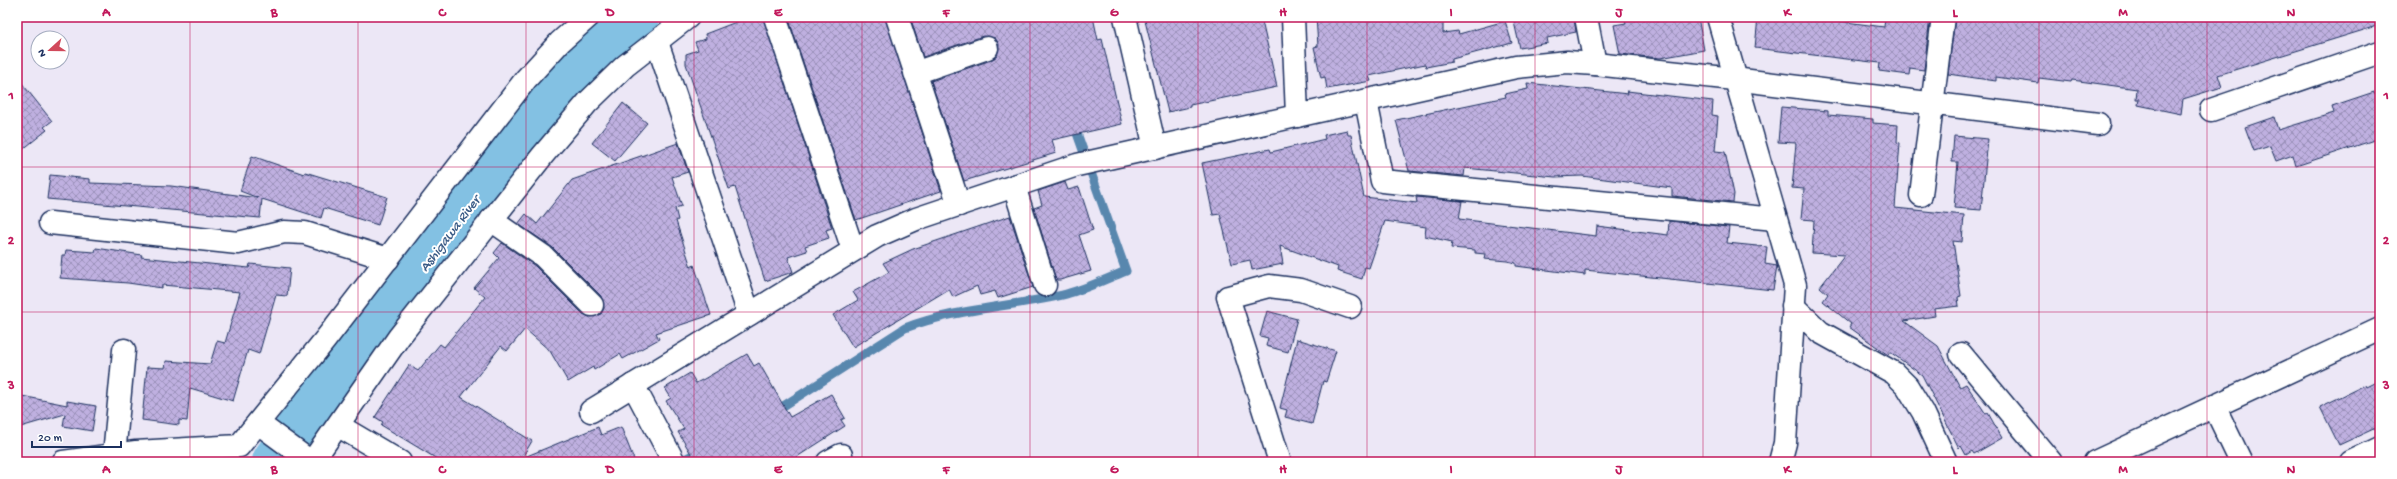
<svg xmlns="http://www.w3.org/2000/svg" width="2397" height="479" font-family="'Gochi Hand',sans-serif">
<defs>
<pattern id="building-cross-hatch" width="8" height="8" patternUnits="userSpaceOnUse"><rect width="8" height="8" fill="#bfb0e0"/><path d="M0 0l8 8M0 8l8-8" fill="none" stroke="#9a90b9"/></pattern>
</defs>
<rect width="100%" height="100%" fill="#ece7f6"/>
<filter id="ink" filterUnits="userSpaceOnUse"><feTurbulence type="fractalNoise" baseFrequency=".025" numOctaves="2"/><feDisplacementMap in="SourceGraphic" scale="8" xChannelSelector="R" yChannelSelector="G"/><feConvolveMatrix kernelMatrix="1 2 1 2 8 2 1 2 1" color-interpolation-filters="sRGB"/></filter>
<g filter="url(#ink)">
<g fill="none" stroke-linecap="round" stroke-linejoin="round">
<!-- stream -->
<g stroke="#5987ae" stroke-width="9">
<path d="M774 412 905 328C957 308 1012 307 1066 294 1086 289 1106 279 1126 271L1073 122"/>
<path d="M679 462 702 450"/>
</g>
<!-- river -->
<path stroke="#83c1e3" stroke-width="54" d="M279 462 396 301 575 63 632 17"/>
</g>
<!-- building -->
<g fill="url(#building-cross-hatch)" stroke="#1b2f5e">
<path d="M749 17H763L832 228 826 230 829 238 805 246 807 251 788 257 793 272 765 281 735 187 729 189 686 64V54L698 50 695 42 706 39 705 34Z"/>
<path d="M788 17H885L941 191 856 220Z"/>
<path d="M910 17H1093L1098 40 1102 39 1122 124 1052 140 1056 153 964 181 931 81 991 60 997 56 999 44 995 38 983 36 923 57Z"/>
<path d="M1144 17H1261L1277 87 1190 105V107L1168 112Z"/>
<path d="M1316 17H1443V33L1458 31 1459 34 1505 21 1512 43 1452 59V62L1426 67 1425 64 1369 76 1371 81 1327 89 1325 77 1321 78 1314 47 1318 46Z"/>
<path d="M1537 17H1574L1576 32 1547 38 1548 43 1520 48 1514 22Z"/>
<path d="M1624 17H1698L1704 50 1660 58 1620 54 1614 25 1626 23Z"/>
<path d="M1758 17H1808L1884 27 1885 17H1930L1924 70 1910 68 1909 75 1879 71 1880 63 1755 48Z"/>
<path d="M1955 17H2135L2183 22 2181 17H2380V25L2218 75 2222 87 2183 99 2181 114 2138 105 2139 99H2136L2137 89 2072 80 2071 82 2039 78 2038 83 1996 77V81L1948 74Z"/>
<path d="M17 77 52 121 44 127 47 130 17 154Z"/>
<path d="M1527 83 1628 94 1627 91 1713 101 1712 115 1718 116 1715 151 1725 152 1734 194 1733 202 1672 196V188L1582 176 1555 177 1465 168 1464 176 1409 171 1396 120 1506 97 1505 94 1528 89Z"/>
<path d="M2374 92 2380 110V138L2296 166 2293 155 2276 161 2270 146 2254 151 2245 127 2274 117 2278 130 2334 113 2332 106Z"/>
<path d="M623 103 647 123 615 161 592 143Z"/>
<path d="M1781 107 1828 111V115L1873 119V123L1898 125 1897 142 1900 143 1895 208 1964 215 1962 242 1953 241 1961 296 1958 297 1959 306 1934 309 1935 316 1904 321 1938 346 1960 387 1966 384 1986 414 1988 413 2002 438 1974 454 1972 451 1966 455 1961 446 1959 448 1922 375 1890 352 1888 355 1849 327 1851 324 1823 301 1828 294 1820 287 1845 255 1812 253 1814 220 1801 219 1804 189 1792 188 1796 143 1778 142Z"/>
<path d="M1347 130 1348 135H1351L1364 197 1417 203 1416 197 1462 201 1459 219 1596 236 1597 226 1668 235 1669 221 1729 227 1727 243 1767 247 1765 264 1777 266 1773 290 1585 270V275L1516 266V263L1507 261 1484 259 1485 254 1475 253V250L1451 248 1452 242 1425 236 1426 227 1385 221 1369 268 1365 267 1362 279 1337 271 1338 267 1280 246 1283 264 1252 270 1250 260 1232 264 1220 214 1213 215 1202 163 1270 149 1271 152 1325 139 1324 135Z"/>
<path d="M1954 136 1988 139 1981 210 1954 208 1958 162H1952Z"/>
<path d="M678 143 688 172 672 177 682 206 675 208 678 220 676 221 691 267 694 265 711 315 656 333 659 339 623 359 620 354 594 370 593 367 568 382 550 351 525 329 507 351 501 346 461 397 532 441 522 458 598 427 601 435 621 427 635 462H442L381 425 383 422 375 417 409 365 418 371 440 344 444 347 485 297 474 288 499 258 494 253 502 243 535 266 583 314 589 317 601 314 604 308 601 296 552 247 518 224 526 214 537 224 572 180Z"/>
<path d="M252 156 304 174 305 172 387 197 378 225 324 208 321 218 262 199 260 218 47 199 50 175 90 179V183L171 186 258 198 240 191Z"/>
<path d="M1065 182 1068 190 1079 187 1093 230 1079 235 1091 271 1060 280H1056L1034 208 1042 205 1038 191Z"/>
<path d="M1010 216 1033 287 998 298 995 291 980 295 977 286 953 297 949 289 853 347 833 315 858 300 853 292 889 272 883 263 913 249Z"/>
<path d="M96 248 142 255 141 257 249 268 250 264 290 268 287 296 276 295 259 354 248 350 233 401 190 388 187 421 179 420V425L142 420 147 367 165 368 166 361 210 364 217 341 225 343 240 292 162 285V288L128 283 60 278 62 255H65L66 250 95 252Z"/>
<path d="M1267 311 1297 319 1288 352 1266 346 1268 338 1260 336Z"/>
<path d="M1297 339 1336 351 1326 382 1323 381 1312 424 1285 417 1287 410 1280 408Z"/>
<path d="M747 354 754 366 759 363 790 417 831 394 845 418 841 420 845 426 789 462H696L678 432 684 429 666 401 671 398 665 388 690 373 696 383 704 379Z"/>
<path d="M2380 380V426L2339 445 2320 407 2365 385 2366 387Z"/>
<path d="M17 395 67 405V401L96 406 92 431 63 426 65 414 17 428Z"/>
</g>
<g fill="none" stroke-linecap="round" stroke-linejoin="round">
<defs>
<g id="minor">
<path d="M775 17 853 250"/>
<path d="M897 17 959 205"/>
<path d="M1125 17 1155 148"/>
<path d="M1293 17 1297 116"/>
<path d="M1586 17 1595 64"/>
<path d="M1718 17 1795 285 1785 443 1780 462"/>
<path d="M657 42 749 314"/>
<path d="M915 73 987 48"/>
<path d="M1366 101 1382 181 1775 219"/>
<path d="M2211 110 2380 52"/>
<path d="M1014 186 1045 285"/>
<path d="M1921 195 1943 17"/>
<path d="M491 220 543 256 592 305"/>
<path d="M50 223 238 243 284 232 305 233 388 259"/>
<path d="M1793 306 1820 332 1894 373 1907 386 1923 412 1946 462"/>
<path d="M1961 354 2051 462"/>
<path d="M633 385 674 462"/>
<path d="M2214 406 2241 462"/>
<path d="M591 411 877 236 916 219 1077 165 1516 67 1567 62 1595 64 1734 79 2098 124"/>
<path d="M258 423 311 462"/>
<path d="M339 426 400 462"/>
<path d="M114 455 124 350"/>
<path d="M63 462 136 452 239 446 325 340 526 79 560 42 588 17"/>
<path d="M312 462 399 337 543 155 588 102 625 66 688 17"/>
<path d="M828 462 841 455"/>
<path d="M1280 462 1228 297 1269 286 1301 290 1350 307"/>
<path d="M2095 462 2380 329"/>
<path d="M2351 462 2380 448"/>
</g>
</defs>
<!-- minor casing -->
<use href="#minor" stroke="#1b2f5e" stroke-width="25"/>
<!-- minor -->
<use href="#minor" stroke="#fff" stroke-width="22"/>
</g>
</g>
<!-- grid -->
<path fill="none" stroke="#c2185b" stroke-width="1" stroke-opacity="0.55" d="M190 17V462M358 17V462M526 17V462M694 17V462M862 17V462M1030 17V462M1198 17V462M1367 17V462M1535 17V462M1703 17V462M1871 17V462M2039 17V462M2207 17V462M17 167H2380M17 312H2380"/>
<g text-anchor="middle" stroke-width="4" stroke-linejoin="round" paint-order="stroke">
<!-- water labels -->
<g font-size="14" font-style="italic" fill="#3a5b86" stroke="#fff">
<text transform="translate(449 233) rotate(-53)" y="5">Ashigawa River</text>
</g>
</g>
<!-- margin -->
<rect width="2397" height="479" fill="none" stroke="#fff" stroke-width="44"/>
<!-- north arrow -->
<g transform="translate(50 50) rotate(249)"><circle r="19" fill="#ffffff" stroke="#a4acbf"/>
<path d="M0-3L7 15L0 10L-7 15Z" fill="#d1495b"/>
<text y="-6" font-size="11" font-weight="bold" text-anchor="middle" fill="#1b2f5e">N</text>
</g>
<!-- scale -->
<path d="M32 441v6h89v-6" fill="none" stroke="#1b2f5e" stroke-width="2"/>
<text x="38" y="441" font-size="12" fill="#1b2f5e" stroke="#ffffff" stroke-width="3" paint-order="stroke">20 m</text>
<rect x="22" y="22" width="2353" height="435" fill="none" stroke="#c2185b" stroke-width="1.5"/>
<g font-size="13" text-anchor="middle" font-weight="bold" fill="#c2185b">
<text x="106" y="16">A</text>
<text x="274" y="16">B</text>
<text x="442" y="16">C</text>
<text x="610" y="16">D</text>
<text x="778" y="16">E</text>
<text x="946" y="16">F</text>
<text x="1114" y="16">G</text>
<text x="1283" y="16">H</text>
<text x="1451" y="16">I</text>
<text x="1619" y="16">J</text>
<text x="1787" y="16">K</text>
<text x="1955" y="16">L</text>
<text x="2123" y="16">M</text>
<text x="2291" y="16">N</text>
<text x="11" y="99">1</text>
<text x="2386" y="99">1</text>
<text x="11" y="244">2</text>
<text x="2386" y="244">2</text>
<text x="11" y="389">3</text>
<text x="2386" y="389">3</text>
<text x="106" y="473">A</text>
<text x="274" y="473">B</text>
<text x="442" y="473">C</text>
<text x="610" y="473">D</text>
<text x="778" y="473">E</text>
<text x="946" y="473">F</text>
<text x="1114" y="473">G</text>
<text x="1283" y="473">H</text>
<text x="1451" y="473">I</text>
<text x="1619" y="473">J</text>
<text x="1787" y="473">K</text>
<text x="1955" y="473">L</text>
<text x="2123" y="473">M</text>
<text x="2291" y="473">N</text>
</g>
</svg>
